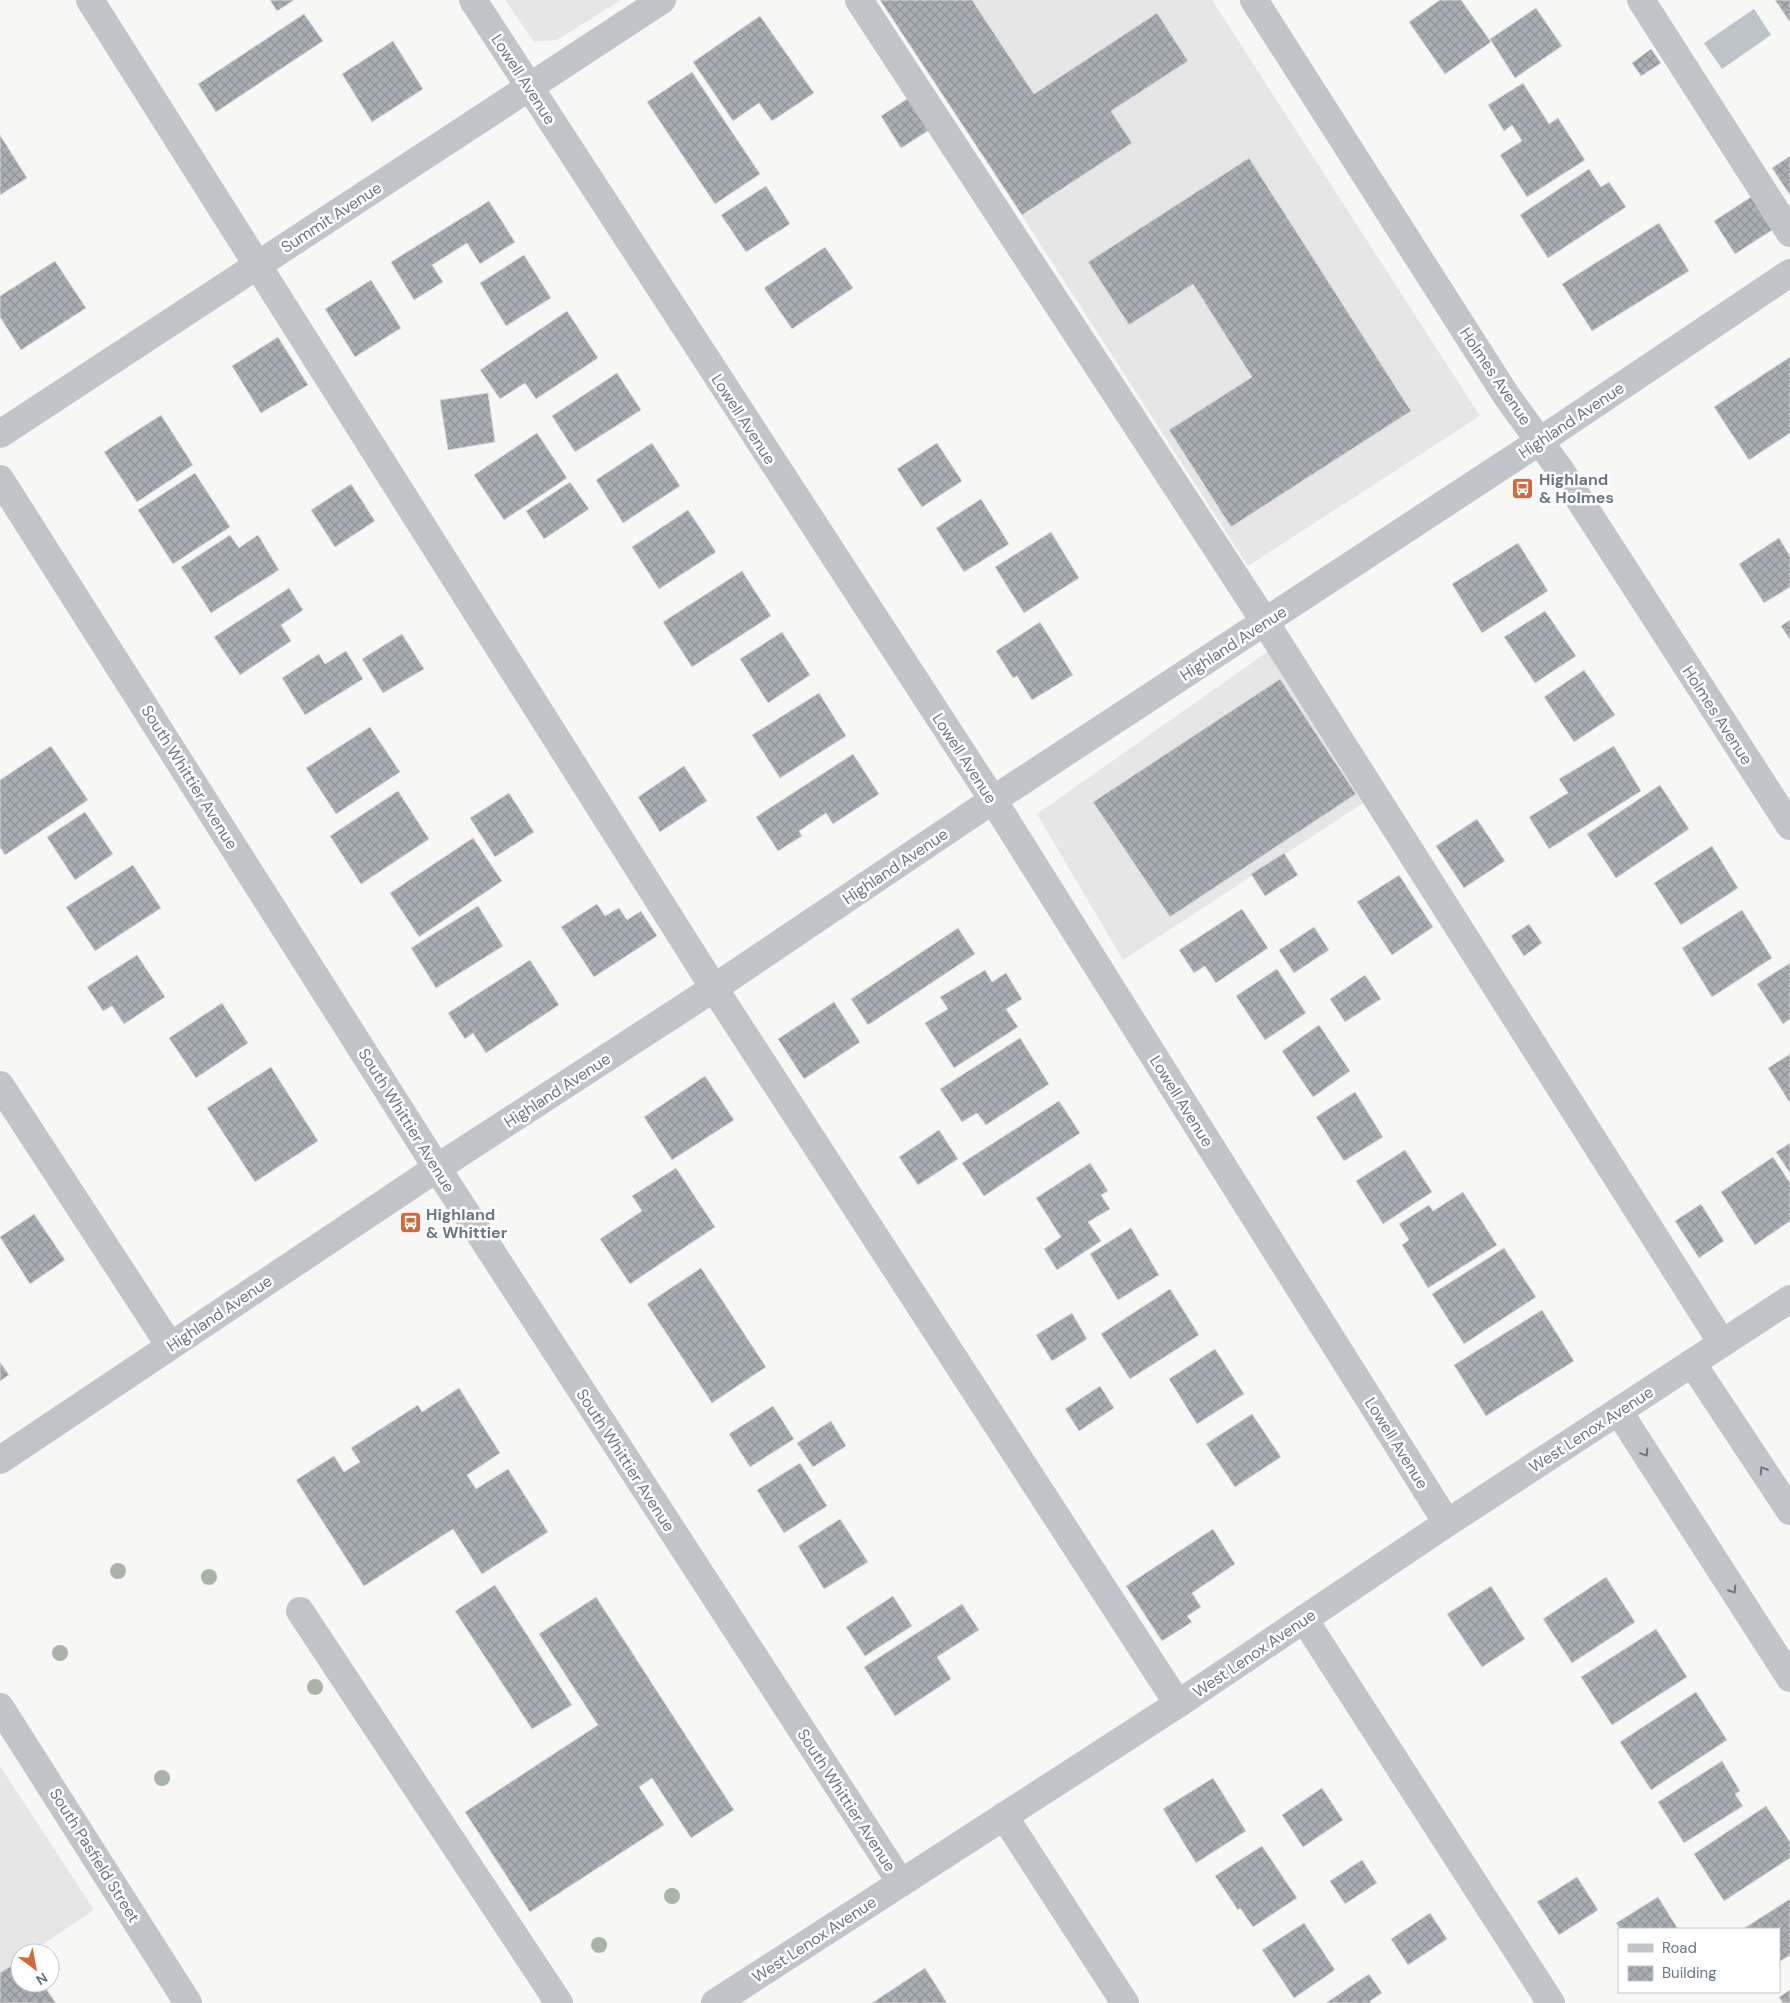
<svg xmlns="http://www.w3.org/2000/svg" width="1790" height="2003" font-family="'DM Sans',sans-serif">
<defs>
<pattern id="building-cross-hatch" width="8" height="8" patternUnits="userSpaceOnUse" patternTransform="scale(1.25)"><rect width="8" height="8" fill="#a9afb5"/><path d="M0 0l8 8M0 8l8-8" fill="none" stroke="#8e9399"/></pattern>
</defs>
<rect width="100%" height="100%" fill="#f7f7f5"/>
<!-- built -->
<g fill="#e5e6e5">
<path d="M505 0H621L557 40 534 42Z"/>
<path d="M883 0H1212L1480 416 1248 566Z"/>
<path d="M1270 650 1365 802 1123 960 1037 814Z"/>
<path d="M0 1766 94 1910 30 1953H20V1960L0 1973Z"/>
</g>
<!-- water -->
<path fill="#bcc4ca" d="M1754 9 1771 35 1722 69 1704 43Z"/>
<!-- building -->
<g fill="url(#building-cross-hatch)" stroke="#d9d9d7">
<path d="M270 0H294L277 11Z"/>
<path d="M880 0H972L1034 94 1157 13 1188 61 1111 111 1132 143 1022 215Z"/>
<path d="M1440 0H1461L1491 42 1445 74 1409 22Z"/>
<path d="M1775 0H1790V22Z"/>
<path d="M1536 8 1562 46 1515 78 1490 39Z"/>
<path d="M304 14 323 41 216 112 198 84Z"/>
<path d="M760 16 814 93 772 121 759 103 733 121 693 62Z"/>
<path d="M393 41 423 89 372 122 342 74Z"/>
<path d="M1651 49 1661 63 1641 76 1632 63Z"/>
<path d="M692 72 760 174 715 204 647 102Z"/>
<path d="M1523 83 1549 124 1558 118 1585 160 1527 197 1500 155 1522 141 1512 125 1504 131 1488 105Z"/>
<path d="M913 95 934 127 901 148 881 116Z"/>
<path d="M0 135 27 178 0 195Z"/>
<path d="M1790 156V195L1772 168Z"/>
<path d="M1249 158 1411 411 1231 527 1169 430 1252 377 1193 284 1129 325 1088 262Z"/>
<path d="M1589 169 1601 187 1609 182 1626 207 1548 258 1520 215Z"/>
<path d="M766 186 790 224 746 252 721 215Z"/>
<path d="M1751 197 1772 230 1735 254 1714 221Z"/>
<path d="M489 201 515 242 480 264 467 243 432 265 443 282 414 300 391 262Z"/>
<path d="M1659 223 1689 271 1592 331 1562 284Z"/>
<path d="M825 247 853 288 792 329 764 288Z"/>
<path d="M524 255 551 298 506 326 480 283Z"/>
<path d="M55 261 86 308 21 350 0 317V296Z"/>
<path d="M371 280 401 328 355 357 325 309Z"/>
<path d="M567 311 598 358 536 399 525 383 500 399 480 370Z"/>
<path d="M278 337 308 385 261 413 232 366Z"/>
<path d="M1790 357V433L1749 460 1714 407Z"/>
<path d="M617 373 641 410 575 452 552 416Z"/>
<path d="M488 393 495 442 448 450 440 400Z"/>
<path d="M161 415 193 465 137 502 104 452Z"/>
<path d="M537 433 567 478 504 520 474 475Z"/>
<path d="M652 443 680 486 623 523 596 480Z"/>
<path d="M937 443 962 481 922 507 897 469Z"/>
<path d="M195 473 230 527 173 564 138 510Z"/>
<path d="M570 482 589 509 544 539 526 511Z"/>
<path d="M351 484 375 521 335 547 311 510Z"/>
<path d="M981 499 1009 544 964 572 936 528Z"/>
<path d="M688 510 716 552 659 589 632 547Z"/>
<path d="M1051 532 1079 578 1024 613 995 567Z"/>
<path d="M230 535 239 548 258 535 279 570 211 613 181 567Z"/>
<path d="M1779 538 1790 556V587L1764 603 1739 564Z"/>
<path d="M1518 543 1548 591 1482 633 1452 584Z"/>
<path d="M742 571 771 616 692 667 663 622Z"/>
<path d="M289 588 303 610 281 625 291 641 240 675 214 637Z"/>
<path d="M1545 611 1576 656 1535 683 1504 637Z"/>
<path d="M1790 620V640L1781 626Z"/>
<path d="M1040 622 1073 675 1032 700 1017 676 1013 678 996 651Z"/>
<path d="M782 632 810 675 768 703 740 659Z"/>
<path d="M402 634 424 669 383 693 362 659Z"/>
<path d="M346 651 363 679 305 715 282 678 319 654 325 664Z"/>
<path d="M1584 670 1615 715 1574 742 1544 697Z"/>
<path d="M1280 679 1356 794 1170 917 1093 802Z"/>
<path d="M819 693 846 736 780 778 752 735Z"/>
<path d="M370 727 400 772 336 814 306 768Z"/>
<path d="M51 746 88 800 5 855 0 847V780Z"/>
<path d="M1614 746 1641 791 1549 849 1529 817 1568 793 1559 779Z"/>
<path d="M853 754 879 794 833 824 826 813 799 831 802 836 778 851 756 817Z"/>
<path d="M684 766 707 801 660 832 638 797Z"/>
<path d="M1660 785 1689 829 1616 878 1587 834Z"/>
<path d="M398 791 429 839 361 884 330 836Z"/>
<path d="M509 793 534 832 495 857 470 818Z"/>
<path d="M85 812 113 854 75 880 47 837Z"/>
<path d="M1477 819 1505 861 1464 888 1436 846Z"/>
<path d="M473 838 502 881 419 937 390 893Z"/>
<path d="M1712 846 1738 888 1681 925 1654 883Z"/>
<path d="M1284 853 1298 875 1265 896 1251 874Z"/>
<path d="M133 865 161 908 95 951 66 907Z"/>
<path d="M1399 875 1433 927 1392 955 1357 902Z"/>
<path d="M597 904 605 916 619 908 627 920 641 911 657 936 594 977 561 927Z"/>
<path d="M478 906 503 946 436 988 411 948Z"/>
<path d="M1242 909 1268 948 1216 983 1205 966 1194 973 1179 950Z"/>
<path d="M1742 910 1772 958 1712 997 1682 948Z"/>
<path d="M1529 924 1542 943 1524 956 1511 936Z"/>
<path d="M1314 927 1329 950 1294 973 1279 950Z"/>
<path d="M958 928 975 954 868 1025 851 999Z"/>
<path d="M137 955 165 997 124 1024 112 1006 103 1011 87 987Z"/>
<path d="M530 960 559 1005 486 1053 473 1033 465 1039 448 1013Z"/>
<path d="M1790 963V1019L1783 1024 1757 984Z"/>
<path d="M1277 969 1306 1013 1265 1040 1236 996Z"/>
<path d="M985 970 992 982 1006 973 1022 999 1006 1009 1018 1027 954 1068 925 1023 948 1009 940 997Z"/>
<path d="M1365 975 1381 999 1345 1022 1330 999Z"/>
<path d="M834 1002 860 1042 804 1079 778 1039Z"/>
<path d="M222 1003 248 1043 196 1078 169 1038Z"/>
<path d="M1319 1025 1350 1071 1313 1097 1282 1051Z"/>
<path d="M1020 1038 1049 1084 986 1125 977 1113 962 1122 940 1089Z"/>
<path d="M1790 1054V1103L1768 1068Z"/>
<path d="M271 1067 318 1141 255 1182 207 1108Z"/>
<path d="M705 1076 734 1120 672 1160 644 1117Z"/>
<path d="M1355 1092 1383 1137 1344 1161 1316 1117Z"/>
<path d="M1059 1101 1080 1133 984 1196 962 1163Z"/>
<path d="M939 1130 958 1159 918 1185 899 1157Z"/>
<path d="M1790 1143V1173L1776 1152Z"/>
<path d="M1405 1150 1432 1192 1383 1224 1356 1181Z"/>
<path d="M1773 1157 1790 1183V1221L1755 1245 1721 1192Z"/>
<path d="M1090 1163 1108 1191 1101 1195 1110 1209 1088 1222 1101 1241 1057 1270 1044 1249 1061 1237 1036 1198Z"/>
<path d="M676 1168 715 1227 630 1284 600 1239 642 1211 632 1196Z"/>
<path d="M1463 1192 1497 1245 1428 1288 1402 1245 1409 1240 1399 1224 1429 1205 1433 1211Z"/>
<path d="M1701 1204 1724 1241 1699 1258 1675 1221Z"/>
<path d="M34 1214 65 1260 30 1284 0 1237Z"/>
<path d="M1131 1228 1159 1275 1118 1300 1090 1254Z"/>
<path d="M1504 1248 1536 1297 1464 1344 1432 1294Z"/>
<path d="M701 1268 766 1367 712 1403 647 1304Z"/>
<path d="M1170 1289 1199 1335 1130 1379 1101 1334Z"/>
<path d="M1542 1310 1574 1361 1486 1416 1454 1365Z"/>
<path d="M1072 1313 1087 1339 1052 1361 1036 1335Z"/>
<path d="M1215 1349 1244 1394 1197 1424 1169 1379Z"/>
<path d="M0 1362 9 1375 0 1381Z"/>
<path d="M1100 1386 1114 1408 1079 1431 1065 1409Z"/>
<path d="M459 1388 500 1453 467 1475 476 1489 508 1469 548 1532 482 1574 453 1529 364 1586 296 1480 334 1456 344 1472 360 1462 351 1448 418 1405 422 1412Z"/>
<path d="M773 1406 794 1439 750 1467 729 1434Z"/>
<path d="M1252 1414 1281 1457 1235 1487 1206 1444Z"/>
<path d="M831 1421 846 1446 813 1467 797 1443Z"/>
<path d="M800 1463 827 1506 784 1533 757 1490Z"/>
<path d="M840 1519 868 1562 824 1589 798 1546Z"/>
<path d="M1213 1529 1235 1564 1192 1593 1201 1607 1187 1616 1192 1622 1162 1641 1126 1586Z"/>
<path d="M1606 1577 1635 1622 1572 1663 1543 1619Z"/>
<path d="M495 1585 572 1705 532 1729 455 1611Z"/>
<path d="M1491 1586 1525 1639 1482 1667 1447 1614Z"/>
<path d="M893 1596 912 1626 865 1656 846 1627Z"/>
<path d="M596 1597 734 1810 691 1838 652 1778 639 1787 664 1825 530 1912 465 1812 598 1725 539 1634Z"/>
<path d="M962 1604 979 1630 937 1657 951 1679 895 1716 864 1667Z"/>
<path d="M1656 1629 1687 1677 1612 1725 1581 1677Z"/>
<path d="M1696 1692 1727 1740 1651 1790 1620 1742Z"/>
<path d="M1722 1761 1740 1791 1735 1794 1743 1806 1684 1843 1658 1802Z"/>
<path d="M1213 1778 1246 1831 1196 1863 1163 1809Z"/>
<path d="M1322 1788 1343 1820 1303 1847 1282 1815Z"/>
<path d="M1766 1806 1790 1842V1858L1724 1901 1694 1854Z"/>
<path d="M1262 1846 1297 1898 1253 1927 1240 1908 1238 1910 1215 1876Z"/>
<path d="M1362 1860 1377 1883 1345 1904 1330 1881Z"/>
<path d="M1577 1877 1598 1910 1559 1935 1537 1902Z"/>
<path d="M1658 1897 1678 1929H1620L1616 1923Z"/>
<path d="M1790 1899V1955L1779 1962V1929H1743Z"/>
<path d="M1430 1913 1447 1939 1408 1965 1391 1939Z"/>
<path d="M1304 1923 1335 1970 1294 1998 1262 1950Z"/>
<path d="M20 1960V1983H42L56 2003H0V1973Z"/>
<path d="M925 1968 947 2003H872Z"/>
<path d="M1369 1974 1382 1993 1370 2001 1371 2003H1326Z"/>
<path d="M1790 1990V2003H1783L1779 1997Z"/>
</g>
<g fill="none" stroke-linecap="round" stroke-linejoin="round">
<!-- minor -->
<g stroke="#c1c4c8" stroke-width="28">
<path d="M90 0 714 988 1178 1704"/>
<path d="M473 0 993 800 1447 1523"/>
<path d="M859 0 1265 622 1722 1343"/>
<path d="M1254 0 1506 395 1561 471 1790 826"/>
<path d="M1641 0 1790 233"/>
<path d="M0 434 662 0"/>
<path d="M0 479 437 1168 901 1883"/>
<path d="M0 1085 170 1346"/>
<path d="M1692 1363 1790 1511"/>
<path d="M1619 1412 1790 1678"/>
<path d="M0 1460 437 1168 714 988 993 800 1540 441 1790 273"/>
<path d="M300 1611 559 2003"/>
<path d="M1304 1619 1551 2003"/>
<path d="M0 1707 188 2003"/>
<path d="M1004 1816 1125 2003"/>
<path d="M715 2003 1178 1704 1447 1523 1790 1299"/>
</g>
</g>
<!-- trees -->
<g fill="#a9b3a7">
<circle cx="118" cy="1571" r="8"/>
<circle cx="209" cy="1577" r="8"/>
<circle cx="60" cy="1653" r="8"/>
<circle cx="315" cy="1687" r="8"/>
<circle cx="162" cy="1778" r="8"/>
<circle cx="672" cy="1896" r="8"/>
<circle cx="599" cy="1945" r="8"/>
</g>
<!-- one-way arrows -->
<defs><path id="oneway-chevron" d="M-2-3.5L2.5 0L-2 3.5" fill="none" stroke-width="1.6" stroke-linecap="round" stroke-linejoin="round" transform="scale(1.25)"/></defs>
<g stroke="#697683">
<use href="#oneway-chevron" transform="translate(1645 1453) rotate(57)"/>
<use href="#oneway-chevron" transform="translate(1763 1470) rotate(-123)"/>
<use href="#oneway-chevron" transform="translate(1733 1590) rotate(57)"/>
</g>
<!-- icons -->
<defs>
<symbol id="bus-square" viewBox="-11 -11 22 22"><rect x="-9" y="-9" width="18" height="18" rx="4" fill="#d46838" stroke="#fff"/><path d="M-5-6H5V4H4V6H2V4H-2V6H-4V4H-5ZM-3.5-4V0h7V-4ZM-3.5 1.2v1.5H-2V1.2ZM2 1.2v1.5H3.5V1.2Z" fill="#fff"/></symbol>
</defs>
<g fill-rule="evenodd">
<use href="#bus-square" x="1510" y="476" width="25" height="25"/>
<use href="#bus-square" x="398" y="1210" width="25" height="25"/>
</g>
<g text-anchor="middle" stroke-width="5" stroke-linejoin="round" paint-order="stroke">
<!-- street labels -->
<g font-size="16" fill="#697683" stroke="#fff">
<text transform="translate(524 79) rotate(57)" y="6">Lowell Avenue</text>
<text transform="translate(331 217) rotate(-33)" y="6">Summit Avenue</text>
<text transform="translate(1496 376) rotate(56)" y="6">Holmes Avenue</text>
<text transform="translate(744 419) rotate(57)" y="6">Lowell Avenue</text>
<text transform="translate(1571 420) rotate(-34)" y="6">Highland Avenue</text>
<text transform="translate(1233 643) rotate(-33)" y="6">Highland Avenue</text>
<text transform="translate(1718 715) rotate(57)" y="6">Holmes Avenue</text>
<text transform="translate(965 758) rotate(57)" y="6">Lowell Avenue</text>
<text transform="translate(190 777) rotate(58)" y="6">South Whittier Avenue</text>
<text transform="translate(895 866) rotate(-34)" y="6">Highland Avenue</text>
<text transform="translate(557 1090) rotate(-33)" y="6">Highland Avenue</text>
<text transform="translate(1182 1101) rotate(58)" y="6">Lowell Avenue</text>
<text transform="translate(407 1120) rotate(58)" y="6">South Whittier Avenue</text>
<text transform="translate(219 1313) rotate(-34)" y="6">Highland Avenue</text>
<text transform="translate(1591 1429) rotate(-33)" y="6">West Lenox Avenue</text>
<text transform="translate(1397 1443) rotate(58)" y="6">Lowell Avenue</text>
<text transform="translate(626 1460) rotate(57)" y="6">South Whittier Avenue</text>
<text transform="translate(1254 1653) rotate(-34)" y="6">West Lenox Avenue</text>
<text transform="translate(847 1800) rotate(57)" y="6">South Whittier Avenue</text>
<text transform="translate(95 1855) rotate(58)" y="6">South Pasfield Street</text>
<text transform="translate(814 1939) rotate(-33)" y="6">West Lenox Avenue</text>
</g>
<!-- poi labels -->
<g font-size="16" font-weight="bold" fill="#697683" stroke="#fff" text-anchor="start">
<text x="1539" y="485">Highland<tspan x="1539" dy="18">&amp; Holmes</tspan></text>
<text x="426" y="1220">Highland<tspan x="426" dy="18">&amp; Whittier</tspan></text>
</g>
</g>
<!-- legend -->
<rect x="1618" y="1928" width="162" height="65" fill="#ffffff" stroke="#c3c8cd"/>
<rect x="1628" y="1944" width="25" height="8" fill="#c1c4c8" stroke="#c3c8cd"/>
<text x="1662" y="1953" font-size="15" fill="#697683">Road</text>
<rect x="1628" y="1966" width="25" height="15" fill="url(#building-cross-hatch)" stroke="#c3c8cd"/>
<text x="1662" y="1978" font-size="15" fill="#697683">Building</text>
<!-- north arrow -->
<g transform="translate(35 1968) rotate(148)"><circle r="24" fill="#ffffff" stroke="#c3c8cd"/>
<path d="M0-4L9 19L0 12L-9 19Z" fill="#d46838"/>
<text y="-8" font-size="14" font-weight="bold" text-anchor="middle" fill="#697683">N</text>
</g>
</svg>
